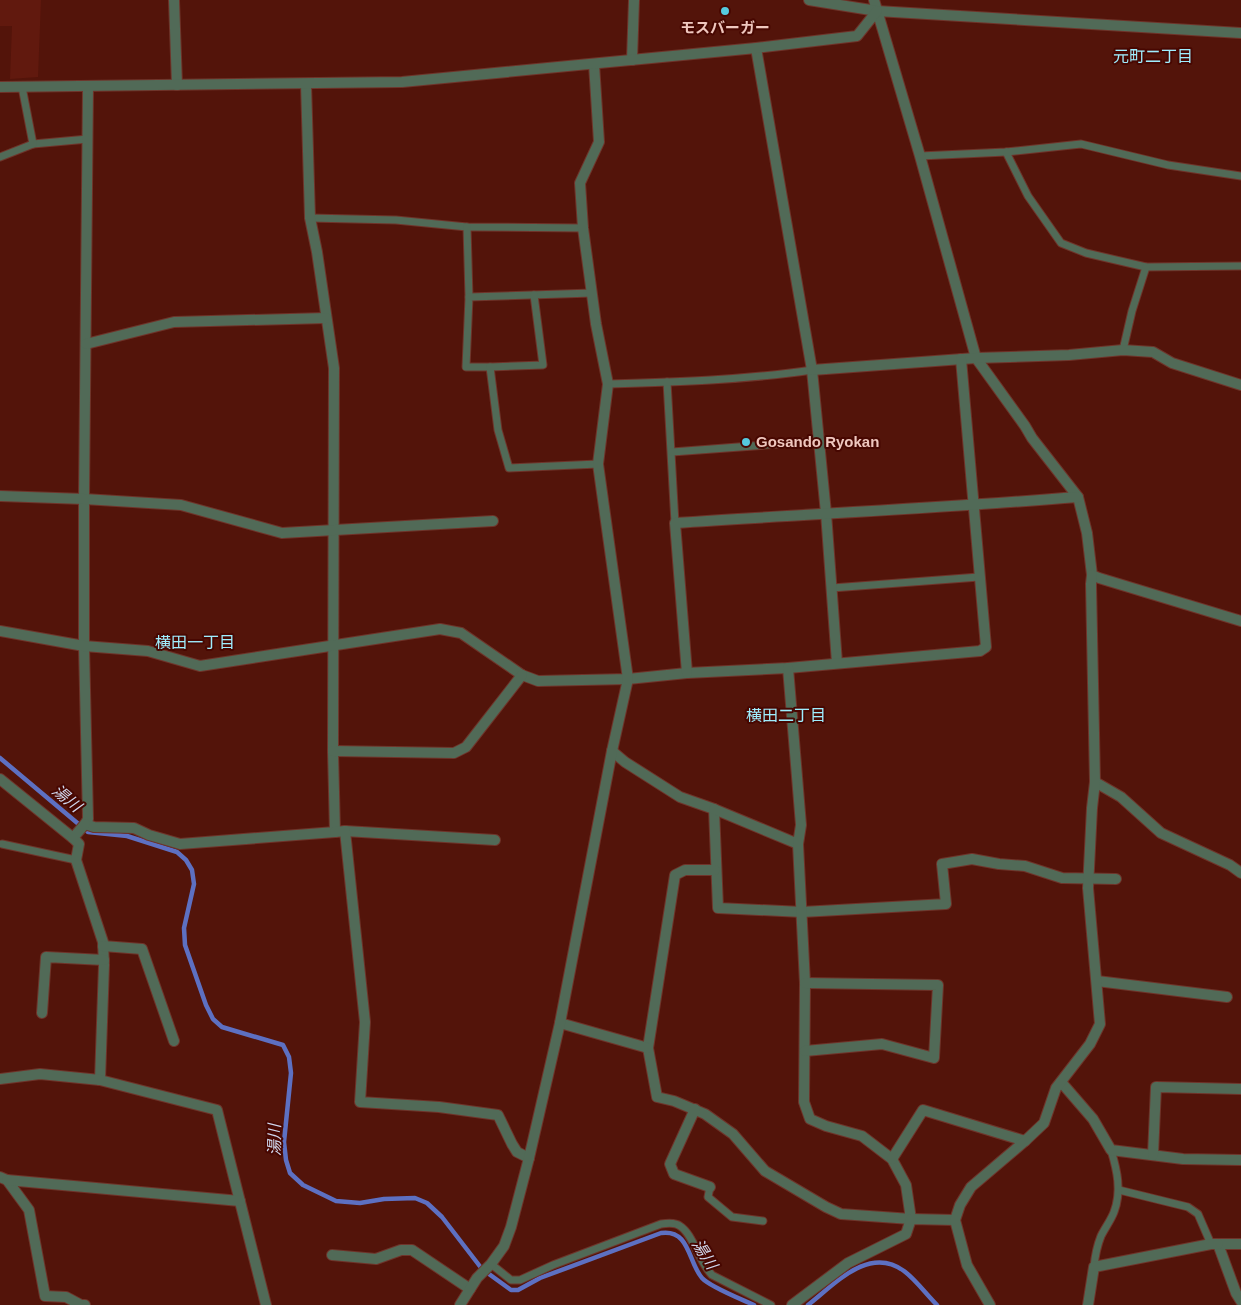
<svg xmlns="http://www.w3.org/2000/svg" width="1241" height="1305" font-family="Arial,'Noto Sans JP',sans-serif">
<rect width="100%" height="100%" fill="#53140a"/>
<!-- built -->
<path fill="#61190e" d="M0 0H41L38 77 10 79 12 26H0Z"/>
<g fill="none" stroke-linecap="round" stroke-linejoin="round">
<!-- stream -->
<g stroke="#5d70c2" stroke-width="4.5">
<path d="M0 758 88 832 127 836 177 852 186 860 192 870 194 884 184 928 185 945 206 1005 213 1019 222 1027 283 1045 289 1057 291 1073 284 1142 286 1160 290 1173 303 1185 336 1201 360 1203 384 1199 415 1198 427 1203 442 1217 482 1269 511 1290H518L540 1278 661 1233C690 1229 688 1262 702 1278 710 1287 741 1299 754 1305"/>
<path d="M808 1305C835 1284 869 1245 904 1271 916 1280 926 1294 937 1305"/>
</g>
<defs>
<g id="service">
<path d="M33 144 88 139"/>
<path d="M1006 152 1028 196 1061 243 1086 253 1146 267 1241 266"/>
<path d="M920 156 1006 152 1081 144 1168 165 1241 176"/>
<path d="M0 157 33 144 22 87"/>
<path d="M310 218 396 220 467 227 583 228"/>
<path d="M467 227 469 297"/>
<path d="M592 293 469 297 466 367H490L498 430 509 468 598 464"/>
<path d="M1123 350 1132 311 1146 267"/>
<path d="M490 367 543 365 534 295"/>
<path d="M667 382 675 523"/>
<path d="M608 384C676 382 745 380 812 370"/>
<path d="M672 452 819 441"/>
<path d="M832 588 979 577"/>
<path d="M2 844 76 860"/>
<path d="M710 1187 708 1197 732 1217 763 1221"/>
<path d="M1119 1190 1188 1207 1198 1214 1211 1244"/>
<path d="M491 1264 511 1280H520L553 1265 661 1224C667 1223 675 1222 680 1226 693 1234 699 1262 712 1275L771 1305"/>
<path d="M1094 1267C1095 1256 1097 1246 1101 1236 1105 1228 1111 1220 1114 1212 1122 1191 1117 1170 1111 1150"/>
</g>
<g id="minor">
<path d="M174 0 177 85"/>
<path d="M874 0 920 156 976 358 1025 426 1032 438 1078 497 1087 533 1092 575 1099 578 1241 621"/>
<path d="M756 48 812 370 826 513 837 663"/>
<path d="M632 60 634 0"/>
<path d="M88 86 84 499V646L88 819 85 824 94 827 134 828 149 835 180 844 335 832 333 751 334 368 317 252 310 218 306 84"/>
<path d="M86 344 174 322 326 318"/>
<path d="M812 370 976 358 1069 355 1123 350 1153 352 1172 363 1241 385"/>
<path d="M0 496 84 499 181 505 282 533 493 521"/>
<path d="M0 631 84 646 148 651 200 666 440 629 461 633 522 675 538 681 628 679 687 673 788 668 980 651 986 647 961 359"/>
<path d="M687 673 675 523C810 514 944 508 1078 497"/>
<path d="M333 751 454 753 466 747 522 675"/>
<path d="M612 751 625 762 680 797 714 809 718 908 802 912 946 904 942 864 972 859 999 864 1025 866 1062 878 1116 879"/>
<path d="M0 779 73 838"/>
<path d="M1095 782 1121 797 1161 833 1230 865 1241 873"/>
<path d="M714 809 798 844"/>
<path d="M85 824 73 838 79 844 76 860 103 942 104 965 100 1080"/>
<path d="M345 831 495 840"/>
<path d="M335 832 345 831 365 1022 360 1102 439 1107 498 1115 512 1144 517 1152 529 1158"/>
<path d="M715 870H685L675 875 648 1048 657 1097 674 1101 705 1114 733 1134 765 1171 826 1207 841 1214 911 1219 906 1185 892 1159 862 1136 826 1126 810 1119 804 1102 805 983 798 844 801 825 788 668"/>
<path d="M103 946 142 949 174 1041"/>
<path d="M1097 981 1227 997"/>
<path d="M805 983 938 985 934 1058 882 1044 805 1051"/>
<path d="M42 1013 46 957 104 960"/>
<path d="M560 1023 648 1048"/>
<path d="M0 1079 40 1074 100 1080 217 1110 266 1305"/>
<path d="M1061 1082 1093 1119 1111 1150 1183 1159 1241 1160"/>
<path d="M695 1109 670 1164 674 1174 710 1187"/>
<path d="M1153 1155 1156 1087 1241 1089"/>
<path d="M892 1159 923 1110 1025 1141"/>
<path d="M0 1177 7 1180 29 1210 45 1296 66 1297 81 1305H85"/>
<path d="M7 1180 240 1201"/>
<path d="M1241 1244H1218L1236 1293 1241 1301"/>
<path d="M332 1255 376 1259 401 1250H412L470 1289"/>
<path d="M460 1305 477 1278 491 1264 504 1246 511 1227 529 1158 560 1023 612 751 628 679 598 464 608 384 596 324 583 228 580 183 599 142 594 64"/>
<path d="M792 1305 848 1263 906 1234 911 1219 955 1220"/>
<path d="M990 1305 967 1265 955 1220 960 1205 971 1187 1025 1141 1044 1123 1056 1088 1090 1044 1100 1024 1088 888 1092 808 1095 782 1091 584 1092 575"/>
<path d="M1088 1305 1094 1267 1211 1244H1218"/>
</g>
<g id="tertiary">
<path d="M809 0 877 11 1241 33"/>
<path d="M0 87 402 82 756 48 857 36 877 11"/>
</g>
</defs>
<!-- service casing -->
<use href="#service" stroke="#6f342a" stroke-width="9"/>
<!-- minor casing -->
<use href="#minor" stroke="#6f342a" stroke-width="12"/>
<!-- tertiary casing -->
<use href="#tertiary" stroke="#6f342a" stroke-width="12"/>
<!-- service -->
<use href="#service" stroke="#516a57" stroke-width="7"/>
<!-- minor -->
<use href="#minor" stroke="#516a57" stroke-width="10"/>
<!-- tertiary -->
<use href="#tertiary" stroke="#516a57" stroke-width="10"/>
</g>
<!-- markers -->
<g fill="#55cadf" stroke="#470701" stroke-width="2">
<circle cx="725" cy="11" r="5"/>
<circle cx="746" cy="442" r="5"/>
</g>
<g text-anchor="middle" stroke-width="4" stroke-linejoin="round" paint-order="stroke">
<!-- poi labels -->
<g font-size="15" font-weight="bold" fill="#efc7be" stroke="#470701">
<text x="725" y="33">モスバーガー</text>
<text x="756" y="447" text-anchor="start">Gosando Ryokan</text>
</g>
<!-- neighbourhood labels -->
<g font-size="16" fill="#9feefe" stroke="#470701">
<text x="1153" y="62">元町二丁目</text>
<text x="195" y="648">横田一丁目</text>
<text x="786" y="721">横田二丁目</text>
</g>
<!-- water labels -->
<g font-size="16" font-style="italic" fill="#d0d8ee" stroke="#470701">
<text transform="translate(67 798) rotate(40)" y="6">湯川</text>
<text transform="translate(274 1140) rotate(-90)" y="6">湯川</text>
<text transform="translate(705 1254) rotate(57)" y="6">湯川</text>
</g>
</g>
</svg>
